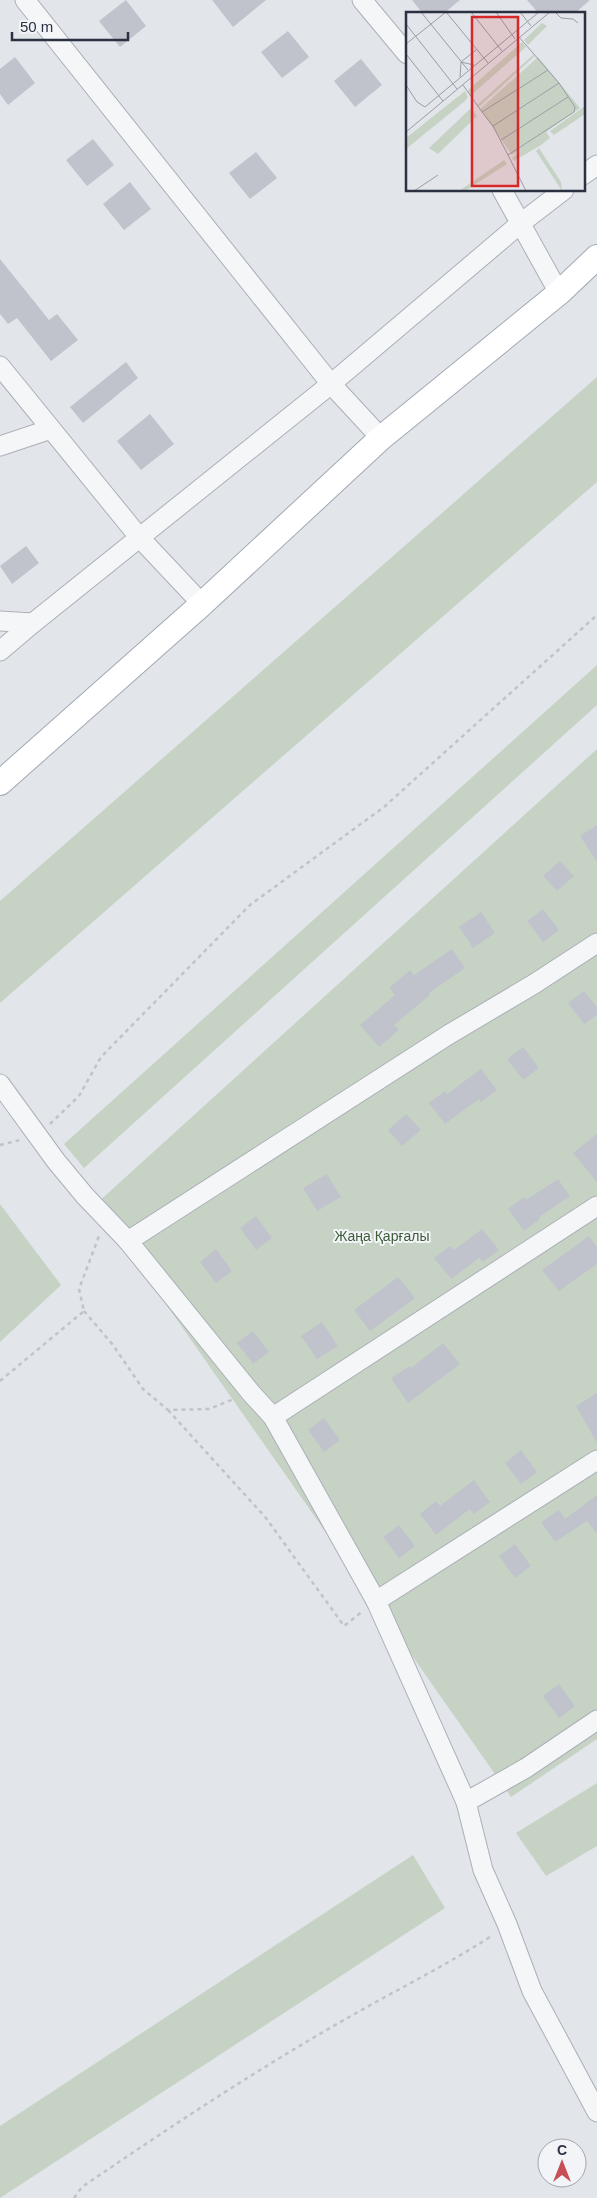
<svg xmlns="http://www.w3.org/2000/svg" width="597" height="2198" font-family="Helvetica,sans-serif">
<rect width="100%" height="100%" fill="#e2e5ea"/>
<!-- green -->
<g fill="#c6d3c4">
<path d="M597 377V482L0 1003V901Z"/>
<path d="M597 665V705L84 1168 64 1144Z"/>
<path d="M597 749V1739L511 1797 96 1204Z"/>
<path d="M0 1204 61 1285 0 1342Z"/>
<path d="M597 1783V1846L546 1876 516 1833Z"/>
<path d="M413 1855 445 1908 0 2198V2126Z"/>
</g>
<!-- building -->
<g fill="#c0c3cc">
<path d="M126 0 146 26 120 47 99 21Z"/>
<path d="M212 0H266L233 27Z"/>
<path d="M412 0H460L443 14H423Z"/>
<path d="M527 0H590L574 14H539Z"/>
<path d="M288 31 309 57 282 78 261 52Z"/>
<path d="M15 57 35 83 8 105 0 94V69Z"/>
<path d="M361 59 382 85 355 107 334 81Z"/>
<path d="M93 139 114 165 87 186 66 160Z"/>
<path d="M256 152 277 178 250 199 229 173Z"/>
<path d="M130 182 151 209 124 230 103 204Z"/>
<path d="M0 259 49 320 57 314 78 340 51 361 17 318 8 324 0 314Z"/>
<path d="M126 362 138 378 83 423 70 407Z"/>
<path d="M150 414 174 444 141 470 117 441Z"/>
<path d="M26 546 39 563 12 584 0 566Z"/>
<path d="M597 825V862L580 836Z"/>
<path d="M560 861 574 876 557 891 543 876Z"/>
<path d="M543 909 559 930 543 942 527 921Z"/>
<path d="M481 912 495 933 473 948 459 927Z"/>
<path d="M452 949 465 968 429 993 430 995 394 1025 399 1030 379 1047 360 1025 395 995 389 988 410 970 414 975Z"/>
<path d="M584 991 597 1007V1015L584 1024 568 1003Z"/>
<path d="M523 1047 539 1068 523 1080 507 1059Z"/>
<path d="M481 1069 497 1090 481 1102 479 1099 445 1124 429 1103 445 1091 447 1094Z"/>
<path d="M406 1114 421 1130 402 1146 388 1130Z"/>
<path d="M597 1134V1182L573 1153Z"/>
<path d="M327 1174 341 1197 317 1211 303 1188Z"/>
<path d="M558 1179 570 1196 539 1217 540 1219 524 1231 508 1209 524 1197 526 1200Z"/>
<path d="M256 1216 272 1238 256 1250 240 1228Z"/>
<path d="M482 1229 499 1250 483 1262 479 1258 451 1279 434 1258 450 1246 454 1250Z"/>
<path d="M589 1236 597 1247V1264L559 1291 542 1270Z"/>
<path d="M216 1249 232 1271 216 1283 200 1262Z"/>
<path d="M398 1277 415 1298 370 1331 354 1310Z"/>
<path d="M322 1322 338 1346 317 1359 301 1336Z"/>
<path d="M253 1331 269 1352 253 1364 237 1343Z"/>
<path d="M443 1343 460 1364 408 1403 391 1378 410 1366 411 1368Z"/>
<path d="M597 1393V1443L576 1406Z"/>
<path d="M324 1418 340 1440 324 1452 308 1430Z"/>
<path d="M521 1450 537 1472 521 1484 505 1463Z"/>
<path d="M474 1480 490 1502 474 1514 470 1509 436 1535 420 1514 436 1501 440 1506Z"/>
<path d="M597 1495V1534L587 1521 555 1542 541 1522 559 1510 565 1519Z"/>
<path d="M399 1525 415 1546 399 1558 383 1537Z"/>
<path d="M515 1544 531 1566 515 1578 499 1556Z"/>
<path d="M559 1684 575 1706 559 1718 543 1696Z"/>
</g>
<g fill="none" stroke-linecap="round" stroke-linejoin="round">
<defs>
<g id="minor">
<path d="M25 0 331 384 381 438"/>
<path d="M362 0 407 54"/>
<path d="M583 175 597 165"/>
<path d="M502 190 559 293"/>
<path d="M0 366 139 537 202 604"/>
<path d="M0 446 51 429"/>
<path d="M0 621 33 623"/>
<path d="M0 651 33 623 331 384 521 223 564 190"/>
<path d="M597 943 534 984 448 1035 128 1241 251 1393 273 1417 376 1601 466 1802 526 1768 597 1720"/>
<path d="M0 1084 56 1161 85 1196 128 1241"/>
<path d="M273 1417 597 1206"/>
<path d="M376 1601 597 1460"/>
<path d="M466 1802 483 1870 507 1924 532 1991 597 2112"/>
</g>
<path id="major" d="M0 783 202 604 381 438 559 293 597 257"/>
</defs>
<!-- minor casing -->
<use href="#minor" stroke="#abafb7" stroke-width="21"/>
<!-- major casing -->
<use href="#major" stroke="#a2a8b5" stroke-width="26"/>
<!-- path -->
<g stroke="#c0c3c8" stroke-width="2.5" stroke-dasharray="4 4" stroke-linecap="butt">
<path d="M50 1124 79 1096 101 1057 250 905 384 807 597 615"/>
<path d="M0 1145 20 1140"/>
<path d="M84 1311 113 1345 143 1389 168 1410 209 1409 234 1399"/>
<path d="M0 1381 84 1311 79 1289 99 1236"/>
<path d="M168 1410 266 1518 344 1626 363 1611"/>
<path d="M74 2198 82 2187C170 2127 259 2068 351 2016 398 1989 447 1965 493 1935"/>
</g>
<!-- minor -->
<use href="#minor" stroke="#f5f6f8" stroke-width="19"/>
<!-- major -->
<use href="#major" stroke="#fff" stroke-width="24"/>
</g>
<g text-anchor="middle" stroke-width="4" stroke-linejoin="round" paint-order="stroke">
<!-- park labels -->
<g font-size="14" fill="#3c5c39" stroke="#f2f4f7">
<text x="382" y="1241">Жаңа Қарғалы</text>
</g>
</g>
<!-- overview -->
<g transform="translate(406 12)">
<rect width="179" height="179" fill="#e2e5ea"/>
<path d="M136 11 141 14 122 33 118 28ZM116 30 120 35 64 84 62 78ZM127 43 129 44 73 95 71 93ZM132 45 174 96 140 120 144 126 135 133 108 149 106 146 116 137 106 143 74 97ZM59 79 62 85 59 89 0 137V126ZM179 94V102L148 123 144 119ZM65 96 71 104 32 142 23 136ZM133 136 155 170 156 179 130 139ZM98 148 101 152 59 179H53Z" fill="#c6d3c4"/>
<path fill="none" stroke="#999da6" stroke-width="1" d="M15 0 62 58M40 0 82 51M65 0 96 39M90 0 109 27M114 0 125 14M149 0 155 6 167 7 172 11M0 12 51 77M0 32 40 0M0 42 37 89M55 50 70 38M142 58 76 100 87 114 102 143 168 100 169 95 153 71M54 65 55 50 68 53M0 73 11 90 19 95 133 0M57 73 76 100M87 114 153 71 113 25M0 120 144 0M95 128 162 85M102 143 120 179M8 179 32 163"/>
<path fill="#d62828" fill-opacity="0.15" stroke="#d62828" stroke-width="2.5" d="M66 5H112V174H66Z"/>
<rect width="179" height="179" fill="none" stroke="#2b3141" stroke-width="2.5"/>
</g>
<!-- north arrow -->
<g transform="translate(562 2163)"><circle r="24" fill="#f2f4f7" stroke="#a2a6ae"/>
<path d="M0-4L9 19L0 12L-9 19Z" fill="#c84f55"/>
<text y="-8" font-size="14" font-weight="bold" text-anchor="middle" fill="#2b3141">С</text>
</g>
<!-- scale -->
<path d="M12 32v8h116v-8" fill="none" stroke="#2b3141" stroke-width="2.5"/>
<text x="20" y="32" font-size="15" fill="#2b3141" stroke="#f2f4f7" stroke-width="4" paint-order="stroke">50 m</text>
</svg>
